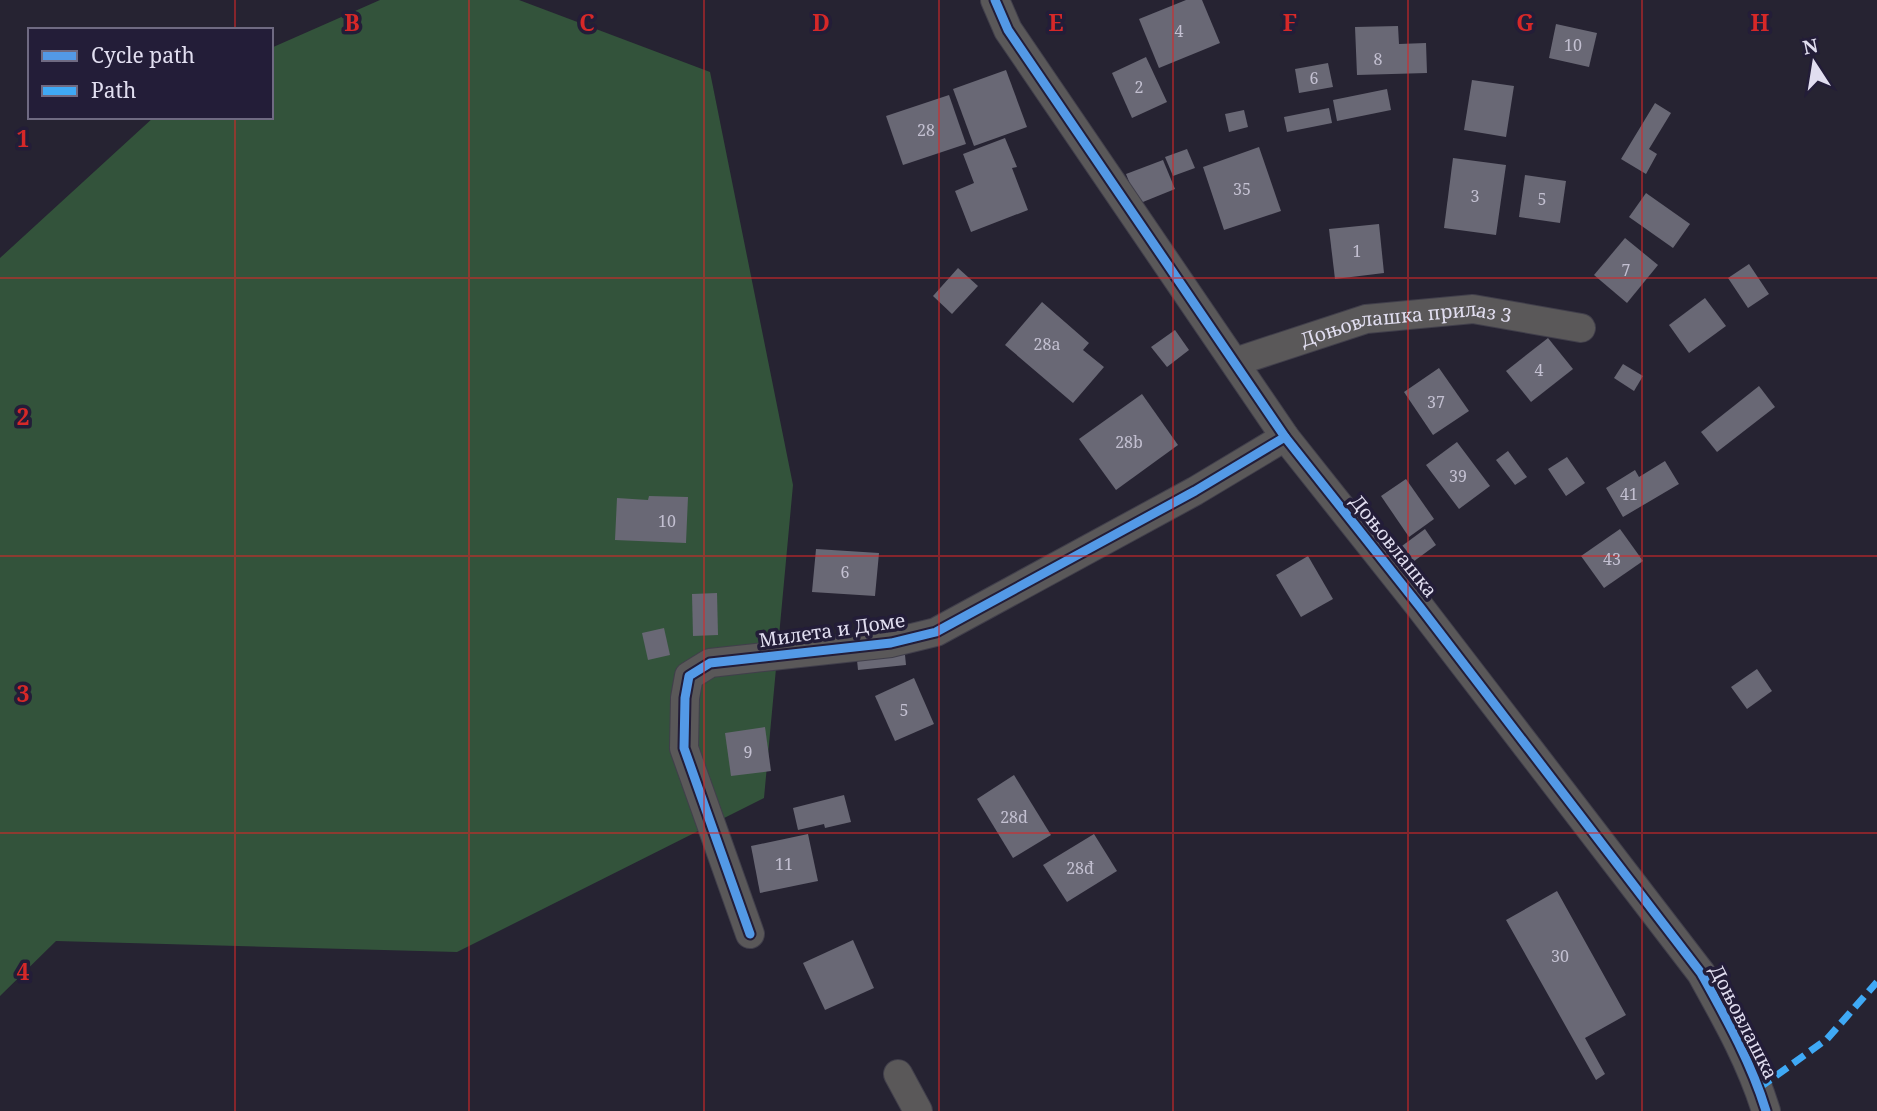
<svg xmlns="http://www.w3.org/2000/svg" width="1877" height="1111" font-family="'Noto Serif',serif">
<rect width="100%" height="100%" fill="#262332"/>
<!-- forest -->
<path fill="#33533b" d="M380 0H519L710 72 793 485 764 798 457 952 56 941 0 996V258L154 117H271V48Z"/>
<!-- building -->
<g fill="#696875">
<path d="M1186 0H1202L1220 43 1159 68 1139 19Z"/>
<path d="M1556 24 1597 33 1589 67 1549 58Z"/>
<path d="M1398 26 1399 44 1426 43 1427 73 1357 75 1355 27Z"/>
<path d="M1146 57 1167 102 1132 118 1112 73Z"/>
<path d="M1328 63 1333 87 1299 93 1295 69Z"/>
<path d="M1006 70 1027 127 974 146 953 89Z"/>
<path d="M1472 80 1514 86 1506 137 1464 130Z"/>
<path d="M1387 89 1391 110 1337 121 1333 100Z"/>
<path d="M949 95 966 144 903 165 886 116Z"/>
<path d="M1655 103 1671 113 1649 149 1657 154 1646 174 1621 159Z"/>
<path d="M1329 108 1332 123 1287 132 1284 117Z"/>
<path d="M1244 110 1248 127 1229 132 1225 114Z"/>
<path d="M1005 138 1017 167 1012 168 1028 210 971 232 955 191 974 183 963 154Z"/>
<path d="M1259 147 1281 211 1224 230 1203 167Z"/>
<path d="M1187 149 1195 168 1173 176 1165 157Z"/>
<path d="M1453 158 1506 165 1496 235 1444 228Z"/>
<path d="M1163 160 1175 189 1138 204 1126 174Z"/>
<path d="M1525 175 1566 181 1560 223 1519 217Z"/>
<path d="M1646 193 1690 224 1673 248 1629 217Z"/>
<path d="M1379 224 1384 273 1335 279 1329 229Z"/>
<path d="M1625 238 1658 265 1627 303 1594 275Z"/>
<path d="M1749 264 1769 294 1748 308 1728 278Z"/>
<path d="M958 268 978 286 952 314 933 296Z"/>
<path d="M1705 298 1726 326 1689 353 1669 325Z"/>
<path d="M1042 302 1089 343 1083 350 1104 367 1073 403 1005 345Z"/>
<path d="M1175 330 1189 350 1167 367 1151 347Z"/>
<path d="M1548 338 1573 369 1531 402 1506 371Z"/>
<path d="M1623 364 1643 376 1634 391 1614 378Z"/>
<path d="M1439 368 1469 411 1433 435 1404 392Z"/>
<path d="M1759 386 1775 407 1717 452 1701 432Z"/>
<path d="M1142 394 1178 445 1116 490 1079 439Z"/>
<path d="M1457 442 1490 486 1459 509 1426 465Z"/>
<path d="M1508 451 1527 477 1515 485 1496 460Z"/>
<path d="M1567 457 1585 483 1566 496 1548 469Z"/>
<path d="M1665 461 1679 484 1623 517 1606 488 1635 470 1639 477Z"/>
<path d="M1406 479 1434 519 1409 537 1381 496Z"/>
<path d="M649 496 688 497 686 543 615 540 617 498 648 500Z"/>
<path d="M1425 529 1436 545 1402 570 1391 554Z"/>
<path d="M1620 529 1643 561 1604 588 1581 556Z"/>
<path d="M816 549 879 553 875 596 812 592Z"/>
<path d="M1308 556 1333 599 1301 617 1276 575Z"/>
<path d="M717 593 718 635 693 636 692 594Z"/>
<path d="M664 628 670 655 648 660 642 633Z"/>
<path d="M904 645 906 665 858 670 856 650Z"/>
<path d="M1757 669 1772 691 1747 709 1731 687Z"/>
<path d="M914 678 934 724 895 741 875 696Z"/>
<path d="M765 727 771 771 731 776 725 733Z"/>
<path d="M1014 775 1051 835 1013 858 977 799Z"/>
<path d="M844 795 851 822 825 828 824 824 798 830 793 808Z"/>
<path d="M808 834 818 881 760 893 751 846Z"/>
<path d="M1094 834 1117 871 1067 902 1043 865Z"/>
<path d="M1557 891 1626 1015 1585 1038 1605 1074 1596 1080 1506 920Z"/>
<path d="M853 940 874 988 825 1010 803 963Z"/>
</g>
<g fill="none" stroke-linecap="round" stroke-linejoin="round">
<defs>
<g id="minor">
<path d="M995 0 1008 30 1285 437 1420 607 1701 973C1726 1018 1751 1062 1766 1111"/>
<path id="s1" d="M1235 362 1366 319 1473 309 1581 328"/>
<path d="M750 934 684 748 685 698 689 676 710 663 891 643 936 632 1195 491 1285 437"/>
<path d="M898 1074 918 1111"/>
</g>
</defs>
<!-- minor casing -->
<use href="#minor" stroke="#413f4b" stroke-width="30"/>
<!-- minor -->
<use href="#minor" stroke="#5a5859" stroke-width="28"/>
<!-- quiet -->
<path stroke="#3fa9f5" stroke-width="7" stroke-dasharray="14 7" stroke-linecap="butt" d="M1759 1088 1827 1039 1877 982"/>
<defs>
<g id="cycleway">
<path d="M995 0 1008 30 1285 437 1420 607 1701 973C1726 1018 1751 1062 1766 1111"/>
<path d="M750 934 684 748 685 698 689 676 710 663 891 643 936 632 1195 491 1285 437"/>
</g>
</defs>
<!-- cycleway casing -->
<use href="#cycleway" stroke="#231d38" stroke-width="13"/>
<!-- cycleway -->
<use href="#cycleway" stroke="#5399e6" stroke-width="9"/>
</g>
<!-- grid -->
<path fill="none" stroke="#d62828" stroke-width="2" stroke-opacity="0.55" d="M235 0V30M469 0V1111M704 0V1111M939 0V1111M1173 0V1111M1408 0V1111M1642 0V1111M235 117V1111M0 278H1877M0 556H1877M0 833H1877"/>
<g text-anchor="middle" stroke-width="7" stroke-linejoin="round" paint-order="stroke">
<!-- number labels -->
<g font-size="16" fill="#c3c0d1">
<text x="1179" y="37">4</text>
<text x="1573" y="51">10</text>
<text x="1378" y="65">8</text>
<text x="1314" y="84">6</text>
<text x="1139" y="93">2</text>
<text x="926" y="136">28</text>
<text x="1242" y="195">35</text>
<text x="1475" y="202">3</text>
<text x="1542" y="205">5</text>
<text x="1357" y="257">1</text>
<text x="1626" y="276">7</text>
<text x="1047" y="350">28a</text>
<text x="1539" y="376">4</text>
<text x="1436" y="408">37</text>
<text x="1129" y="448">28b</text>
<text x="1458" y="482">39</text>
<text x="1629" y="500">41</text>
<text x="667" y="527">10</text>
<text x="1612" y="565">43</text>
<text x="845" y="578">6</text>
<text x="904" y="716">5</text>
<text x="748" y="758">9</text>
<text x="1014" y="823">28d</text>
<text x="784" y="870">11</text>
<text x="1080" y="874">28đ</text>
<text x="1560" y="962">30</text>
</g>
<!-- street labels -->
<g font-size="19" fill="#e1def0" stroke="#231d38">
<text dy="7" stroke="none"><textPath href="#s1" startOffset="177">Доњовлашка прилаз 3</textPath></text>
<text transform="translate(1394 546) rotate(51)" y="7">Доњовлашка</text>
<text transform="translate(832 630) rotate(-8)" y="7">Милета и Доме</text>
<text transform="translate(1744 1022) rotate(63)" y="7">Доњовлашка</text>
</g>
</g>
<g font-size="23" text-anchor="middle" font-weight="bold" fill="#d62828" stroke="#231d38" stroke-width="7" stroke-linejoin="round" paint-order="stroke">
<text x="352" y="31">B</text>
<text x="587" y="31">C</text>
<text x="821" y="31">D</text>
<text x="1056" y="31">E</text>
<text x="1290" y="31">F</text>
<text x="1525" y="31">G</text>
<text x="1760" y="31">H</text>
<text x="23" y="147">1</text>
<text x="23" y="425">2</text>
<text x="23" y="702">3</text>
<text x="23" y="980">4</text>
</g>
<!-- legend -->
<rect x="28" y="28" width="245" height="91" fill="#231d38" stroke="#6f6a82" stroke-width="2"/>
<rect x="42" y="51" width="35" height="10" fill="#5399e6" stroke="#6f6a82" stroke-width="2"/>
<text x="91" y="63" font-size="21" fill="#e1def0">Cycle path</text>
<rect x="42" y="86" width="35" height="10" fill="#3fa9f5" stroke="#6f6a82" stroke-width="2"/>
<text x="91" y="98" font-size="21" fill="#e1def0">Path</text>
<!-- north arrow -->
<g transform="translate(1814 63) rotate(348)" stroke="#231d38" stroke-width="5" paint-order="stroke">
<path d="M0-5L12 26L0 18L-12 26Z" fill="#e1def0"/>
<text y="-10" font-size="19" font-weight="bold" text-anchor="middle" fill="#e1def0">N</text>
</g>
</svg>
